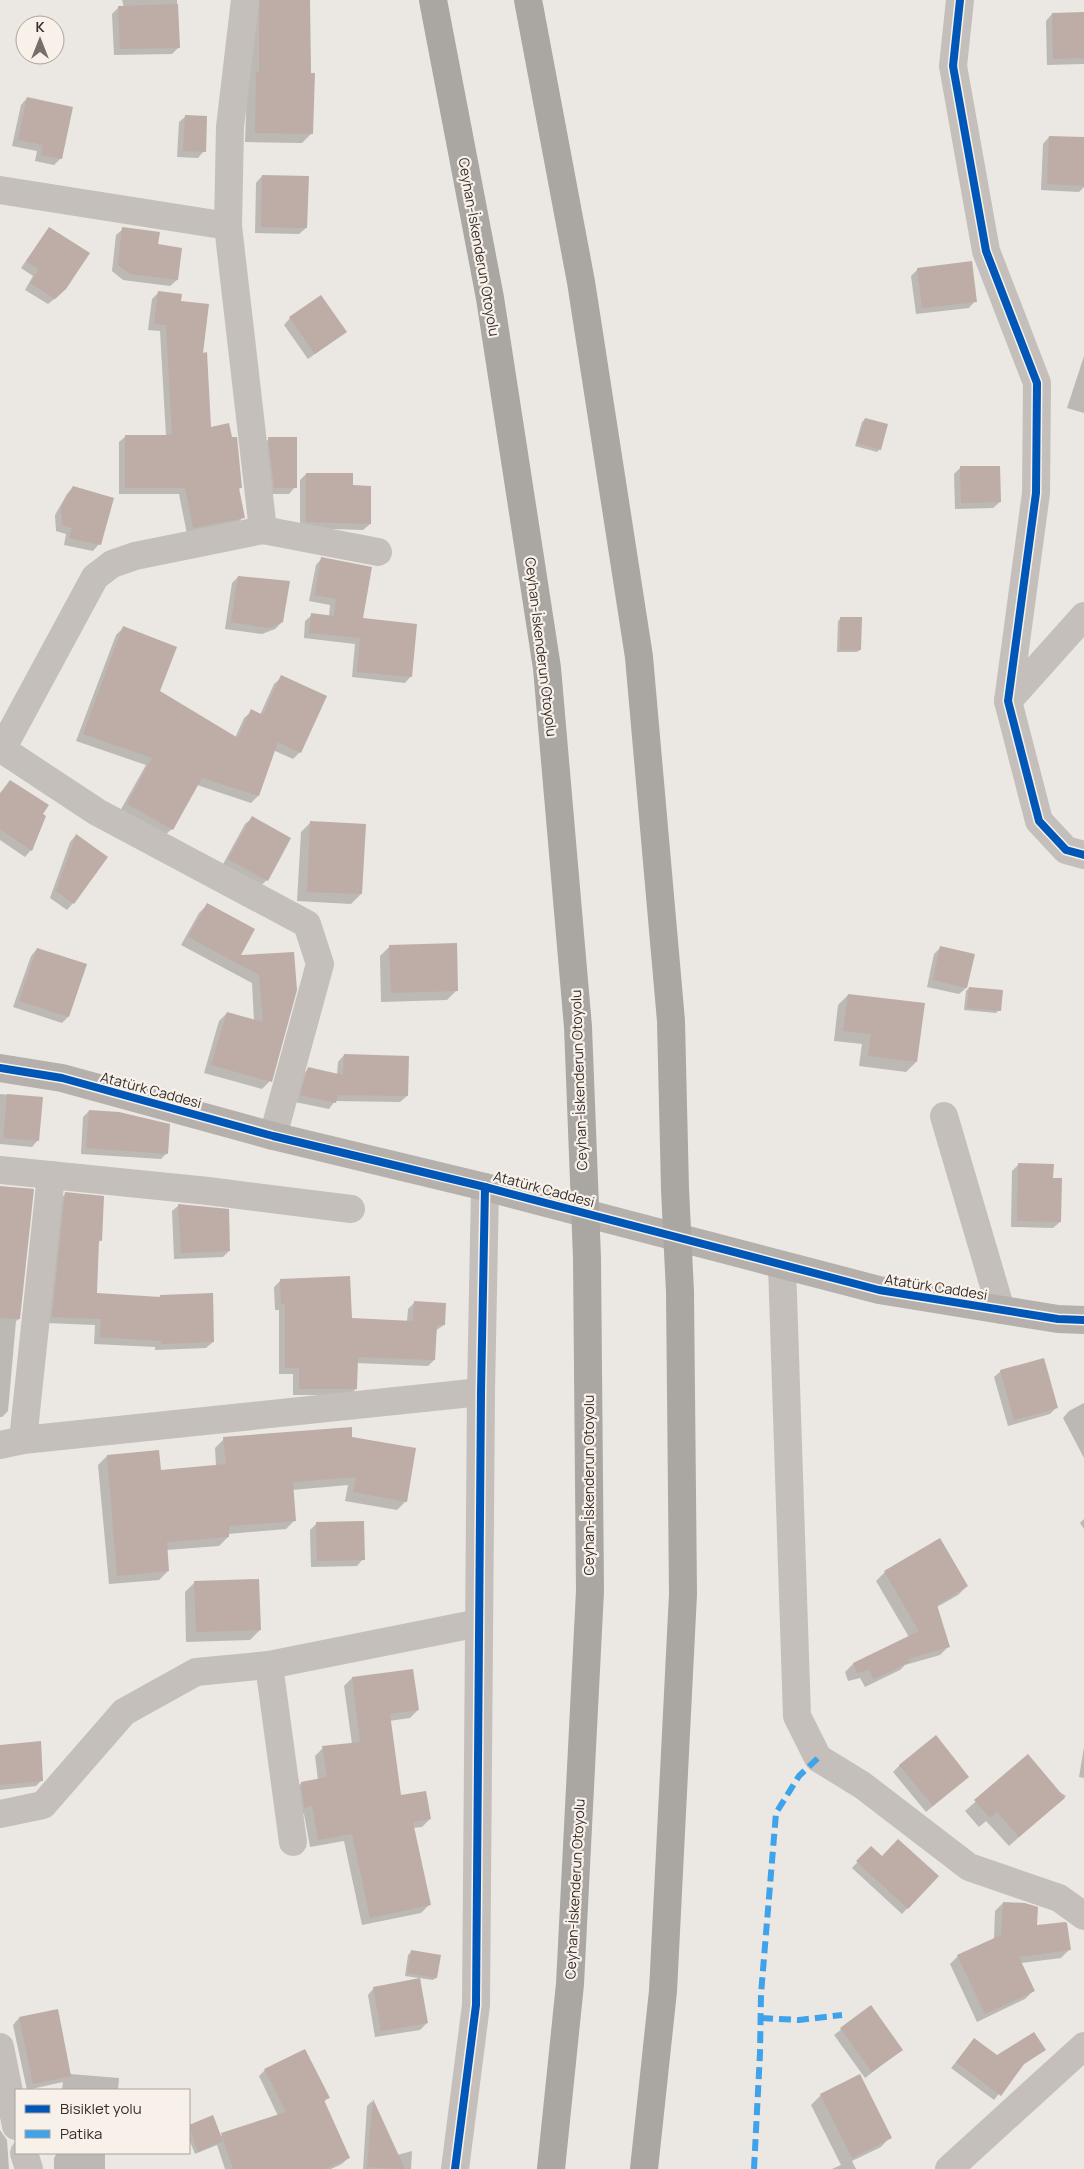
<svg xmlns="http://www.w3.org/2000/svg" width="1084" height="2169" font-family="Manrope,sans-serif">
<rect width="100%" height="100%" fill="#ebe7e2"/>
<!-- shadow -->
<g fill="#0003">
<path d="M122 0H177L179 47 172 54 114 55 112 14 119 7H124Z"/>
<path d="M249 0H309L312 133 302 143 245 142 247 83 250 79Z"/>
<path d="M1084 13V64L1047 65 1046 21 1052 14Z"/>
<path d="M27 98 61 158 54 165 35 161 37 151 12 146 21 105Z"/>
<path d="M186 116 204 151 198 158 177 157 179 122Z"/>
<path d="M1049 137 1084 138V187L1079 192 1041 190 1043 144Z"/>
<path d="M262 176 306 228 299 234 255 233 256 183Z"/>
<path d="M49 228 58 296 48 304 25 290 33 276 21 268Z"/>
<path d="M123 229 177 280 170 286 123 280 112 271 116 235Z"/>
<path d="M918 269 975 301 969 308 916 314 911 276Z"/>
<path d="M159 292 179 302 201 354 210 428 241 487 238 490 243 517 237 524 187 534 179 494H119V442L126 436H166L160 331 148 330 152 299Z"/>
<path d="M290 318 345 332 308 359 284 325Z"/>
<path d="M1084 356V413L1067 408Z"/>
<path d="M865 419 880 449 877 452 855 446 862 422Z"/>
<path d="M269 439 295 487 289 494H268L262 445Z"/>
<path d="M960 468 1000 502 993 508 955 509 954 474Z"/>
<path d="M306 474 352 487 370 524 363 530 300 528V480Z"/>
<path d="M73 487 99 544 93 551 64 545 66 534 56 531 55 515 67 494Z"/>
<path d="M322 558 361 620 411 676 405 683 352 677 355 644 304 638 305 621 312 615 329 616 330 605 309 601 316 565Z"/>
<path d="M238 577 282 622 275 629 262 634 225 629 232 583Z"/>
<path d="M841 618 860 650 857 652H837L838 621Z"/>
<path d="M123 628 159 692 235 738 244 718 252 711 260 715 274 684 282 677 300 752 293 759 273 750 258 796 251 803 197 785 172 829 164 836 120 811 146 765 76 741 116 635Z"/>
<path d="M10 781 41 814 31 850 25 857 0 840V793Z"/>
<path d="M252 818 267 880 260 886 222 866 245 824Z"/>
<path d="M311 822 361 894 351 904 297 901 301 832Z"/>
<path d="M76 835 73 903 67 910 50 898 70 842Z"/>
<path d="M207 905 239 957 293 953 270 1081 262 1089 204 1073 219 1021 227 1013 254 1021 252 983 181 945 199 913Z"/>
<path d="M390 946 457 990 447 1000 381 1002 380 956Z"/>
<path d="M941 947 966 988 959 994 927 987 934 954Z"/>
<path d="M37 949 68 1017 62 1023 13 1007 31 956Z"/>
<path d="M969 988 999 1010 996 1013 964 1010 966 991Z"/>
<path d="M848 995 916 1062 906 1072 859 1066 862 1044 834 1041 838 1005Z"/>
<path d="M344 1055 407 1096 400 1102 335 1101 329 1109 295 1102 302 1075 308 1069 337 1075 338 1062Z"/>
<path d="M0 1094 42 1098 38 1140 32 1147 0 1144Z"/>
<path d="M89 1111 166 1154 161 1159 81 1154 83 1117Z"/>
<path d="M1018 1165 1060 1222 1053 1228 1011 1227 1012 1171Z"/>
<path d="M0 1186 19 1319 16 1321 8 1411 2 1417H0Z"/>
<path d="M65 1194 101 1240 98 1243 96 1295 158 1299 160 1296 213 1342 206 1348 155 1350V1347L94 1344 95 1325 46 1323 59 1200Z"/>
<path d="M179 1205 229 1251 223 1257 174 1259 172 1211Z"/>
<path d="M280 1281 351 1319 407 1322 408 1309 414 1303 444 1325 435 1331 434 1360 428 1366 356 1363V1389L349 1395H293V1374H279V1310H275L274 1287Z"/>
<path d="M1001 1371 1056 1408 1050 1414 1008 1426 994 1377Z"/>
<path d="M1084 1403V1458L1063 1418 1069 1411Z"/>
<path d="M351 1438 406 1501 397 1510 345 1501 348 1485 292 1490 295 1520 286 1529 228 1534V1537L219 1546 166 1550 168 1571 159 1580 109 1584 98 1465 107 1456 160 1471 216 1466 215 1448 224 1439Z"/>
<path d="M1084 1519V1529L1080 1523Z"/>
<path d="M317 1523 363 1559 357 1566 311 1567 310 1530Z"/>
<path d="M939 1540 967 1586 958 1595 937 1607 948 1647 940 1655 905 1665 900 1670 865 1687 860 1678 848 1681 845 1672 853 1664 909 1637 876 1581 885 1572Z"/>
<path d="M195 1582 260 1630 250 1640 186 1642 185 1592Z"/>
<path d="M352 1678 418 1710 410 1718 389 1721 400 1797 430 1819 422 1827 413 1828 429 1905 421 1913 362 1925 344 1841 310 1847 304 1814 296 1815 293 1792 301 1783 318 1780 315 1756 323 1748 352 1744 344 1686Z"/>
<path d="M0 1746 43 1779 36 1786 0 1790Z"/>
<path d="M1084 1747V1778L1079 1777Z"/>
<path d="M900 1765 967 1777 926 1812 893 1772Z"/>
<path d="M1016 1766 1066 1796 1009 1846 986 1821 979 1827 965 1811Z"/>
<path d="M871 1848 882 1858 937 1876 902 1914 852 1868Z"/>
<path d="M1003 1903 1069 1950 1061 1958 1021 1963 1033 1991 1025 1999 977 2022 950 1964 958 1956 994 1940 995 1911Z"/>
<path d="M411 1952 436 1978 433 1980 405 1976 408 1955Z"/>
<path d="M374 1988 427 2023 420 2030 375 2037 368 1995Z"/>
<path d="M870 2007 901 2050 865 2078 834 2035Z"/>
<path d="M19 2018 70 2074 119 2078 118 2090H62L63 2082 27 2090 13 2025Z"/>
<path d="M974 2040 997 2057 1044 2050 1020 2067 994 2100 951 2068Z"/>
<path d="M265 2070 328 2098 324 2102 348 2158 342 2164 331 2169H225L217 2145 195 2154 189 2139V2127L212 2117 220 2136 278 2116 259 2076Z"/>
<path d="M821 2095 890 2137 881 2147 852 2161 856 2169H832L841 2165 811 2105Z"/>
<path d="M372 2101 397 2155 412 2151 411 2169H363L367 2106Z"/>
<path d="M0 2130 7 2140 9 2169H0Z"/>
<path d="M57 2153H105V2169H54V2158Z"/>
</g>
<!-- building -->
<g fill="#bdada6">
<path d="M260 0H310L311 73H315L313 134 255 133 256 71 259 72V19Z"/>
<path d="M178 4 180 48 120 49 118 6Z"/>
<path d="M1084 12V58L1053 59 1052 13Z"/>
<path d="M27 97 73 107 62 159 41 155 43 145 18 140Z"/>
<path d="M185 115 207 116 206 152 183 151Z"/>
<path d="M1049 136 1084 137V186L1047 184Z"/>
<path d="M262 175 309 176 307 228 261 227Z"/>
<path d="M49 227 90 253 66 289 55 299 30 283 39 270 26 261Z"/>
<path d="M122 227 160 232 158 244 182 248 178 280 130 274 118 265Z"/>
<path d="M972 261 977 302 922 308 917 268Z"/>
<path d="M158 291 182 294 181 301 209 304 203 353 207 352 211 427 229 423 232 437H237L242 488H239L245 518 193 528 185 488H125V435H172L166 325 154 324Z"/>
<path d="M321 295 347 332 315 354 289 317Z"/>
<path d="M865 418 888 424 881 450 857 443Z"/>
<path d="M268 437H297V488H274Z"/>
<path d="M960 466H1000L1001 502 961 503Z"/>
<path d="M306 473H353V485L371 486V524L306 522Z"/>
<path d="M73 486 114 498 101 545 69 538 72 528 62 525 61 507Z"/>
<path d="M321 557 372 567 363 618 417 624 412 677 357 672 360 638 309 633 311 613 334 616 336 599 315 595Z"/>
<path d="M238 576 290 581 283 622 269 628 231 622Z"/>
<path d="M840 617H862L861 650H840Z"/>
<path d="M123 626 177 647 160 691 238 738 251 709 263 715 281 675 327 696 301 753 278 742 259 796 202 778 173 830 127 804 152 758 83 734Z"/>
<path d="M10 780 49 805 43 814 46 816 32 851 0 829V794Z"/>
<path d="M252 816 291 838 268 881 228 859Z"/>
<path d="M310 821 366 824 362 894 307 892Z"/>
<path d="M76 834 108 857 74 904 56 891Z"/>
<path d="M207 903 255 929 241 955 294 952 297 990 272 1082 211 1065 227 1012 263 1022 259 975 188 937Z"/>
<path d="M457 943 458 991 391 993 389 945Z"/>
<path d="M940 946 975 954 967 988 933 980Z"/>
<path d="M37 948 87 964 69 1017 19 1001Z"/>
<path d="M969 987 1003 990 1001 1011 967 1008Z"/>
<path d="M848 994 925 1003 917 1062 868 1056 871 1034 843 1031Z"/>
<path d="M344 1054 409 1056 408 1096 338 1095 336 1103 300 1095 308 1067 343 1075Z"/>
<path d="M7 1094 43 1097 39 1141 3 1138Z"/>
<path d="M89 1110 119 1112 170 1124 168 1154 86 1148Z"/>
<path d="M1018 1163 1054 1164 1053 1178H1062L1061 1222 1017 1221Z"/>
<path d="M0 1186 34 1189 20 1319 0 1318Z"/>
<path d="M65 1192 104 1196 102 1241 99 1240 97 1293 160 1297V1295L213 1293 214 1342 161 1344V1341L100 1337 101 1319 52 1317Z"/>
<path d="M178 1204 229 1209 230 1251 181 1253Z"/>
<path d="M350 1276 352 1318 413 1321 414 1301 446 1303 445 1325H437L435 1360 358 1357 357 1389H299V1368H285V1304H281L280 1279Z"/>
<path d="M1044 1358 1058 1408 1014 1420 1000 1370Z"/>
<path d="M352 1427V1437L416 1448 407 1502 353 1492 356 1477 293 1482 296 1521 229 1526V1537L167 1542 169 1571 117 1576 107 1455 159 1450 161 1470 226 1464 223 1437Z"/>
<path d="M364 1521 365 1560 317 1561 316 1522Z"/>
<path d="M940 1538 968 1586 937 1605 950 1647 908 1659 910 1662 874 1679 869 1670 857 1673 853 1663 919 1631 884 1571Z"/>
<path d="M259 1579 261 1630 196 1632 194 1581Z"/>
<path d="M413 1669 419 1710 390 1714 401 1795 426 1791 431 1819 413 1822 431 1905 370 1918 352 1834 318 1840 312 1806 304 1808 301 1782 327 1777 322 1746 360 1742 352 1677Z"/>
<path d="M936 1735 969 1777 933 1806 899 1765Z"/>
<path d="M41 1741 43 1781 0 1785V1745Z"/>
<path d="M1028 1754 1065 1798 1019 1837 997 1812 990 1818 974 1800Z"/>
<path d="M898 1839 939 1876 908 1909 856 1861 871 1846 882 1856Z"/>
<path d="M1003 1902 1025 1903 1038 1907 1037 1925 1065 1922 1067 1923 1071 1950 1019 1957 1035 1991 985 2014 957 1955 1001 1935Z"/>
<path d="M411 1950 441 1955 437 1978 407 1973Z"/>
<path d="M420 1978 428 2023 381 2031 373 1987Z"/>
<path d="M871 2005 903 2050 872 2072 840 2028Z"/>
<path d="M58 2009 71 2076 33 2084 19 2017Z"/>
<path d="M1034 2032 1046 2050 1024 2064 1001 2096 956 2062 974 2038 997 2055Z"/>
<path d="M305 2049 330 2098 324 2100 350 2158 325 2169H233L221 2133 286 2112 264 2069Z"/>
<path d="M860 2074 892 2138 852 2158 820 2094Z"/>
<path d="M373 2099 405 2169 367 2167Z"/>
<path d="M213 2115 223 2141 198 2152 189 2125Z"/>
</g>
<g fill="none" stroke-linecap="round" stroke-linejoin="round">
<!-- street -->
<g stroke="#c4bfbb" stroke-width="28">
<path d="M960 0 953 66 986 251 1037 383 1036 493 1008 701 1039 821 1066 850 1084 855"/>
<path d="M0 190 228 226 263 530"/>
<path d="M228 226 230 127 245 0"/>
<path d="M1008 701 1084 616"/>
<path d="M0 748 97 812 307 924 320 964 273 1136"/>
<path d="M2 749 95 577 112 564 135 556 263 530 378 552"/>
<path d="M944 1116 1001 1310"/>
<path d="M0 1170 208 1191 351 1209"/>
<path d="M782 1265 797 1716 818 1758 862 1785 969 1867 1059 1898 1084 1916"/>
<path d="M23 1440 51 1175"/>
<path d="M0 1445 23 1440 481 1392"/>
<path d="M269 1665 293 1842"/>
<path d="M0 1814 43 1805 124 1712 196 1672 269 1665 479 1623"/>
<path d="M0 2047 16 2126"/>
<path d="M24 2153 29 2169"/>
<path d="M455 2169 476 2005 481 1392 485 1187"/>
<path d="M949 2169 1084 2046"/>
</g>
<!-- secondary -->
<path stroke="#b5b0ac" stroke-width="28" d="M0 1068 62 1078 273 1136 485 1187 879 1290 1058 1319 1084 1320"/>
<!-- highway -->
<g stroke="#aaa6a1" stroke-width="28">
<path d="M433 0 490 298 547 668 578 1027 587 1258 590 1591 570 1984 551 2169"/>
<path d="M528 0 581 282 639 657 671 1021 675 1189 680 1292 683 1594 663 1991 644 2169"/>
</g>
<!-- quiet -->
<g stroke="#3ea3eb" stroke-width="6" stroke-dasharray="12 6" stroke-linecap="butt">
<path d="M761 2018 799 2020 842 2015"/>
<path d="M754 2169 760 2053 761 1994 776 1813 799 1776 818 1758"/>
</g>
<defs>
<g id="cycleway">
<path d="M960 0 953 66 986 251 1037 383 1036 493 1008 701 1039 821 1066 850 1084 855"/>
<path d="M0 1068 62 1078 273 1136 485 1187 879 1290 1058 1319 1084 1320"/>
<path d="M455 2169 476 2005 481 1392 485 1187"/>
</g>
</defs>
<!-- cycleway casing -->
<use href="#cycleway" stroke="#f8f1ea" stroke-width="11"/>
<!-- cycleway -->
<use href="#cycleway" stroke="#0057b8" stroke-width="8"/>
</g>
<g text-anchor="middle" stroke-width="4.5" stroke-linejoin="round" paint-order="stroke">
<!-- street labels -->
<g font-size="14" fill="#352d29" stroke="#f8f1ea">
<text transform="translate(479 247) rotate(80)" y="5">Ceyhan-İskenderun Otoyolu</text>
<text transform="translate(541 647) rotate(83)" y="5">Ceyhan-İskenderun Otoyolu</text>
<text transform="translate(579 1080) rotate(-92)" y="5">Ceyhan-İskenderun Otoyolu</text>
<text transform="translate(151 1090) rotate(15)" y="5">Atatürk Caddesi</text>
<text transform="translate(544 1189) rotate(15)" y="5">Atatürk Caddesi</text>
<text transform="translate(936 1287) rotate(9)" y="5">Atatürk Caddesi</text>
<text transform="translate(589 1485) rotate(-90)" y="5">Ceyhan-İskenderun Otoyolu</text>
<text transform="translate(575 1889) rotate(-87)" y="5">Ceyhan-İskenderun Otoyolu</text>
</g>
</g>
<!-- legend -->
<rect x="15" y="2089" width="175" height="65" fill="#f8f1ea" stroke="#aaa39d"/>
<rect x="25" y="2105" width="25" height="8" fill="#0057b8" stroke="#aaa39d"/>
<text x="60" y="2114" font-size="15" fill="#352d29">Bisiklet yolu</text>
<rect x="25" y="2130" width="25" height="8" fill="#3ea3eb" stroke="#aaa39d"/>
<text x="60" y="2139" font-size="15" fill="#352d29">Patika</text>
<!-- north arrow -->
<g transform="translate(40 40)"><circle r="24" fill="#f8f1ea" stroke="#aaa39d"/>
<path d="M0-4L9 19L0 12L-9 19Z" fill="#756e6a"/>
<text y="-8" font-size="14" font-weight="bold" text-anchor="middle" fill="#352d29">K</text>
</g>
</svg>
